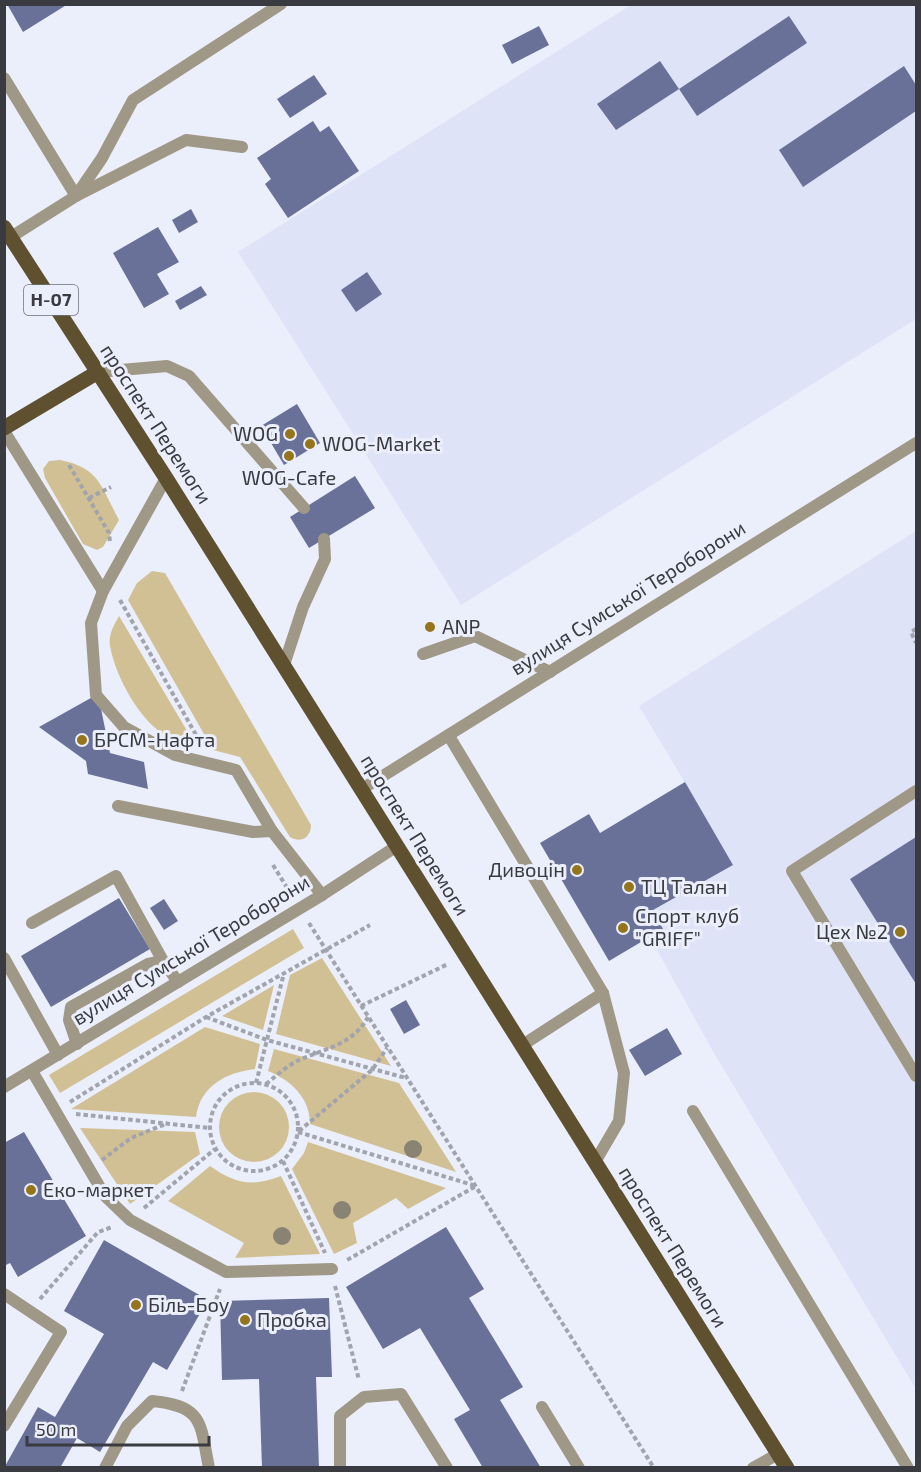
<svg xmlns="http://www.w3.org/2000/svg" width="921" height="1472" font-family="'Exo 2',sans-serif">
<rect width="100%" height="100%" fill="#ebeefb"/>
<!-- built -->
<g fill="#dfe3f7">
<path d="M631 5H916V319L461 605 238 252Z"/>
<path d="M916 531V1389L711 1048 650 937 663 929 653 910 696 801 639 706Z"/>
</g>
<!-- green -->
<g fill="#d2c095">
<path d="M60 460C100 468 101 487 119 520L103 547 97 550 83 544 45 478 43 469 49 461Z"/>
<path d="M152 571 165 573 311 825C311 837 301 844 290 837L240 757 213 750 128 600 137 583Z"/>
<path d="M119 616 196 746C187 744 177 742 169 738 140 722 116 678 110 646 108 635 114 625 119 616Z"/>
<path d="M293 929 304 948 60 1093 49 1075Z"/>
<path d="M322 958 391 1066 276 1034 290 975Z"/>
<path d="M274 985 263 1030 222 1016Z"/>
<path d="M205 1027 260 1044 255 1069C227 1072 200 1086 196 1117L71 1109Z"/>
<path d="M274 1049 399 1083 456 1172 310 1124C310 1097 290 1080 268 1071Z"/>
<circle cx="254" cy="1127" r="35"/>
<path d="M80 1128 195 1132 200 1154 130 1204Z"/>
<path d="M308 1142 446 1188 408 1209 396 1198 353 1223 357 1243 334 1254 292 1169 304 1153Z"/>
<path d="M210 1166C235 1184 253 1187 281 1176L320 1254 235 1258 244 1243 168 1201Z"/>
</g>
<!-- building -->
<g fill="#697198">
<path d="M7 4H68L23 32Z"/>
<path d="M789 16 807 43 697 116 679 89Z"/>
<path d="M539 26 549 45 512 64 502 45Z"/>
<path d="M660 61 679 89 616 130 597 104Z"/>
<path d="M904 66 916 85V111L803 187 779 150Z"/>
<path d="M314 75 327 94 290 118 277 99Z"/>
<path d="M313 121 320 132 329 126 359 171 288 218 265 184 271 179 257 158Z"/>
<path d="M191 209 198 222 179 233 172 220Z"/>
<path d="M158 227 179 262 157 274 169 294 144 308 113 253Z"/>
<path d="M367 272 382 294 356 312 341 290Z"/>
<path d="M201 286 207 295 180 310 175 301Z"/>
<path d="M297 404 320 443 284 465 261 426Z"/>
<path d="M355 476 375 508 309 548 290 517Z"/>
<path d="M98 694 110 753 144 762 148 789 88 774 86 761 39 727Z"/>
<path d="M685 782 733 865 653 910 663 929 609 961 540 843 589 814 600 833Z"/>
<path d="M916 837V984L850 879Z"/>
<path d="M119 898 150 949 51 1007 21 956Z"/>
<path d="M164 899 178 921 164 930 150 908Z"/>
<path d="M406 1000 420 1025 404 1034 390 1009Z"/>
<path d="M667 1028 682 1054 645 1076 629 1050Z"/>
<path d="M24 1132 86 1236 18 1277 10 1263 4 1266V1143Z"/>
<path d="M446 1227 484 1289 469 1298 523 1387 500 1400 541 1468H483L454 1419 470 1410 420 1328 383 1349 346 1287Z"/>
<path d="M104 1240 208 1300 167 1370 153 1362 100 1452 77 1438 60 1468H4L38 1407 55 1417 104 1334 64 1311Z"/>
<path d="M329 1298 332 1377H316L319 1468H262L259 1379 222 1380 220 1301Z"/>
</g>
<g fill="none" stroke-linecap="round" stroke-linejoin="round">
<!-- path -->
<g stroke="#a1a4ad" stroke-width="4" stroke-dasharray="4.5 3" stroke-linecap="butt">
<path d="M69 465 109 533 110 542"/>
<path d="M89 498 111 487"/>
<path d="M120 600 200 742"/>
<path d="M916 629 911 632 916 643"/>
<path d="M273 865 291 894"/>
<path d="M309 923 654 1468"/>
<path d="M361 1006 448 964"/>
<path d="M206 1017 267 1040 406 1078"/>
<circle cx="254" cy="1127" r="44"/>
<path d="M256 1083 284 973"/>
<path d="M266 1084C276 1076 286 1067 297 1061 323 1049 353 1045 368 1017"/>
<path d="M70 1102 206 1017 370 925"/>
<path d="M76 1114 209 1128"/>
<path d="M299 1131 372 1070 387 1048"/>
<path d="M298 1132 476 1186 347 1260"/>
<path d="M102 1160 131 1138 168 1123"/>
<path d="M283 1161 325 1253"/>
<path d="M144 1208 215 1149"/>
<path d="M335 1286 359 1380"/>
<path d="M40 1299 98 1232 112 1227"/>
<path d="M182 1391 220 1289"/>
</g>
<!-- lane -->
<g stroke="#a09886" stroke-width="12">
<path d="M4 78 76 196 186 140 242 147"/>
<path d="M11 237 76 196 102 158 133 100 281 4"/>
<path d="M98 372 167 366 189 376 304 508"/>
<path d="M4 431 103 591"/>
<path d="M166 478 103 591 91 623 96 695 124 727 175 755 236 770 272 831 322 895"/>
<path d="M423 654 475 636 550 672"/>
<path d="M284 665 303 607 325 559 324 539"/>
<path d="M449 736 603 993 624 1073 619 1121 595 1162"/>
<path d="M916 791 792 871 916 1076"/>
<path d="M118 806 253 832 272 831"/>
<path d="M32 923 116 876 163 961 178 982"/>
<path d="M4 958 58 1055"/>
<path d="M77 1044 69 1020 71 1007 148 964 163 961"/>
<path d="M521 1046 603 993"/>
<path d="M32 1071 105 1196 130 1220 226 1272 332 1269"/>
<path d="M693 1111 908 1468"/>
<path d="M4 1294 61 1332 4 1426"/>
<path d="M542 1407 579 1468"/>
<path d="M105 1468 127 1426 152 1401C204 1406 200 1423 209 1468"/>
<path d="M340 1468V1416L364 1397 401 1394 447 1468"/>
<path d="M753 1468 778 1454"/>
</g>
<!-- street -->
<g stroke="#a09886" stroke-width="12">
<path d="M362 789 916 443"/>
<path d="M4 1087 322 895 397 846"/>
</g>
<!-- primary -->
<g stroke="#5f5130" stroke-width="15">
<path d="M4 227 166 478 787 1468"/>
<path d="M4 428 98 372"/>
</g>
</g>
<!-- trees -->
<g fill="#898374">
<circle cx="413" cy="1149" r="9"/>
<circle cx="342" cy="1210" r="9"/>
<circle cx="282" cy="1236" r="9"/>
</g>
<!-- markers -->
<g fill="#94751c" stroke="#ebeefb" stroke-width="2">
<circle cx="290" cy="434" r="6"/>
<circle cx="310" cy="444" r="6"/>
<circle cx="289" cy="456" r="6"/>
<circle cx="430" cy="627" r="6"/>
<circle cx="82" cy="740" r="6"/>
<circle cx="577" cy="870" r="6"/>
<circle cx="629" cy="887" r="6"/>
<circle cx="623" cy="928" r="6"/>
<circle cx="900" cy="932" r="6"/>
<circle cx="31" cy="1190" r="6"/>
<circle cx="136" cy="1305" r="6"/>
<circle cx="245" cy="1320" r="6"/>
</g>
<g text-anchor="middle" stroke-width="6" stroke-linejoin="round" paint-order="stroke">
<!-- shield labels -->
<rect fill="#ebeefb" stroke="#6e7178" stroke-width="1.5" x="24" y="285" width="54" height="30" rx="4.5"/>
<g font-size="18" font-weight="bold" fill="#393b40">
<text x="51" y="306">Н-07</text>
</g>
<!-- street labels -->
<g font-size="20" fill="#393b40" stroke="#ebeefb">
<text transform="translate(156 424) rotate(57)" y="7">проспект Перемоги</text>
<text transform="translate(628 598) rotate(-32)" y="7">вулиця Сумської Тероборони</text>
<text transform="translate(415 835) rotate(58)" y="7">проспект Перемоги</text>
<text transform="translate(191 950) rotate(-31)" y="7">вулиця Сумської Тероборони</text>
<text transform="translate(673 1247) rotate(58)" y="7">проспект Перемоги</text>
</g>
<!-- poi labels -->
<g font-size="20" fill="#393b40" stroke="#ebeefb" text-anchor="start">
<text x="278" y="441" text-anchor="end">WOG</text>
<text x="322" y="451">WOG-Market</text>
<text x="289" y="485" text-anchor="middle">WOG-Cafe</text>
<text x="442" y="634">ANP</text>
<text x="94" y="747">БРСМ-Нафта</text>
<text x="565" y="877" text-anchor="end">Дивоцін</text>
<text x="641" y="894">ТЦ Талан</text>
<text x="635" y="923">Спорт клуб<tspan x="635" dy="23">"GRIFF"</tspan></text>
<text x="888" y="939" text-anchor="end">Цех №2</text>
<text x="43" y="1197">Еко-маркет</text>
<text x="148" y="1312">Біль-Боу</text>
<text x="257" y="1327">Пробка</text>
</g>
</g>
<!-- border -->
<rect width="921" height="1472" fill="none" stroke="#393b40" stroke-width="12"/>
<!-- scale -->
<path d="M27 1436v9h182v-9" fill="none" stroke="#393b40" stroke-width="3"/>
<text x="36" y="1436" font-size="18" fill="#393b40" stroke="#ebeefb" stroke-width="4.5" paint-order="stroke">50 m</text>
</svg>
